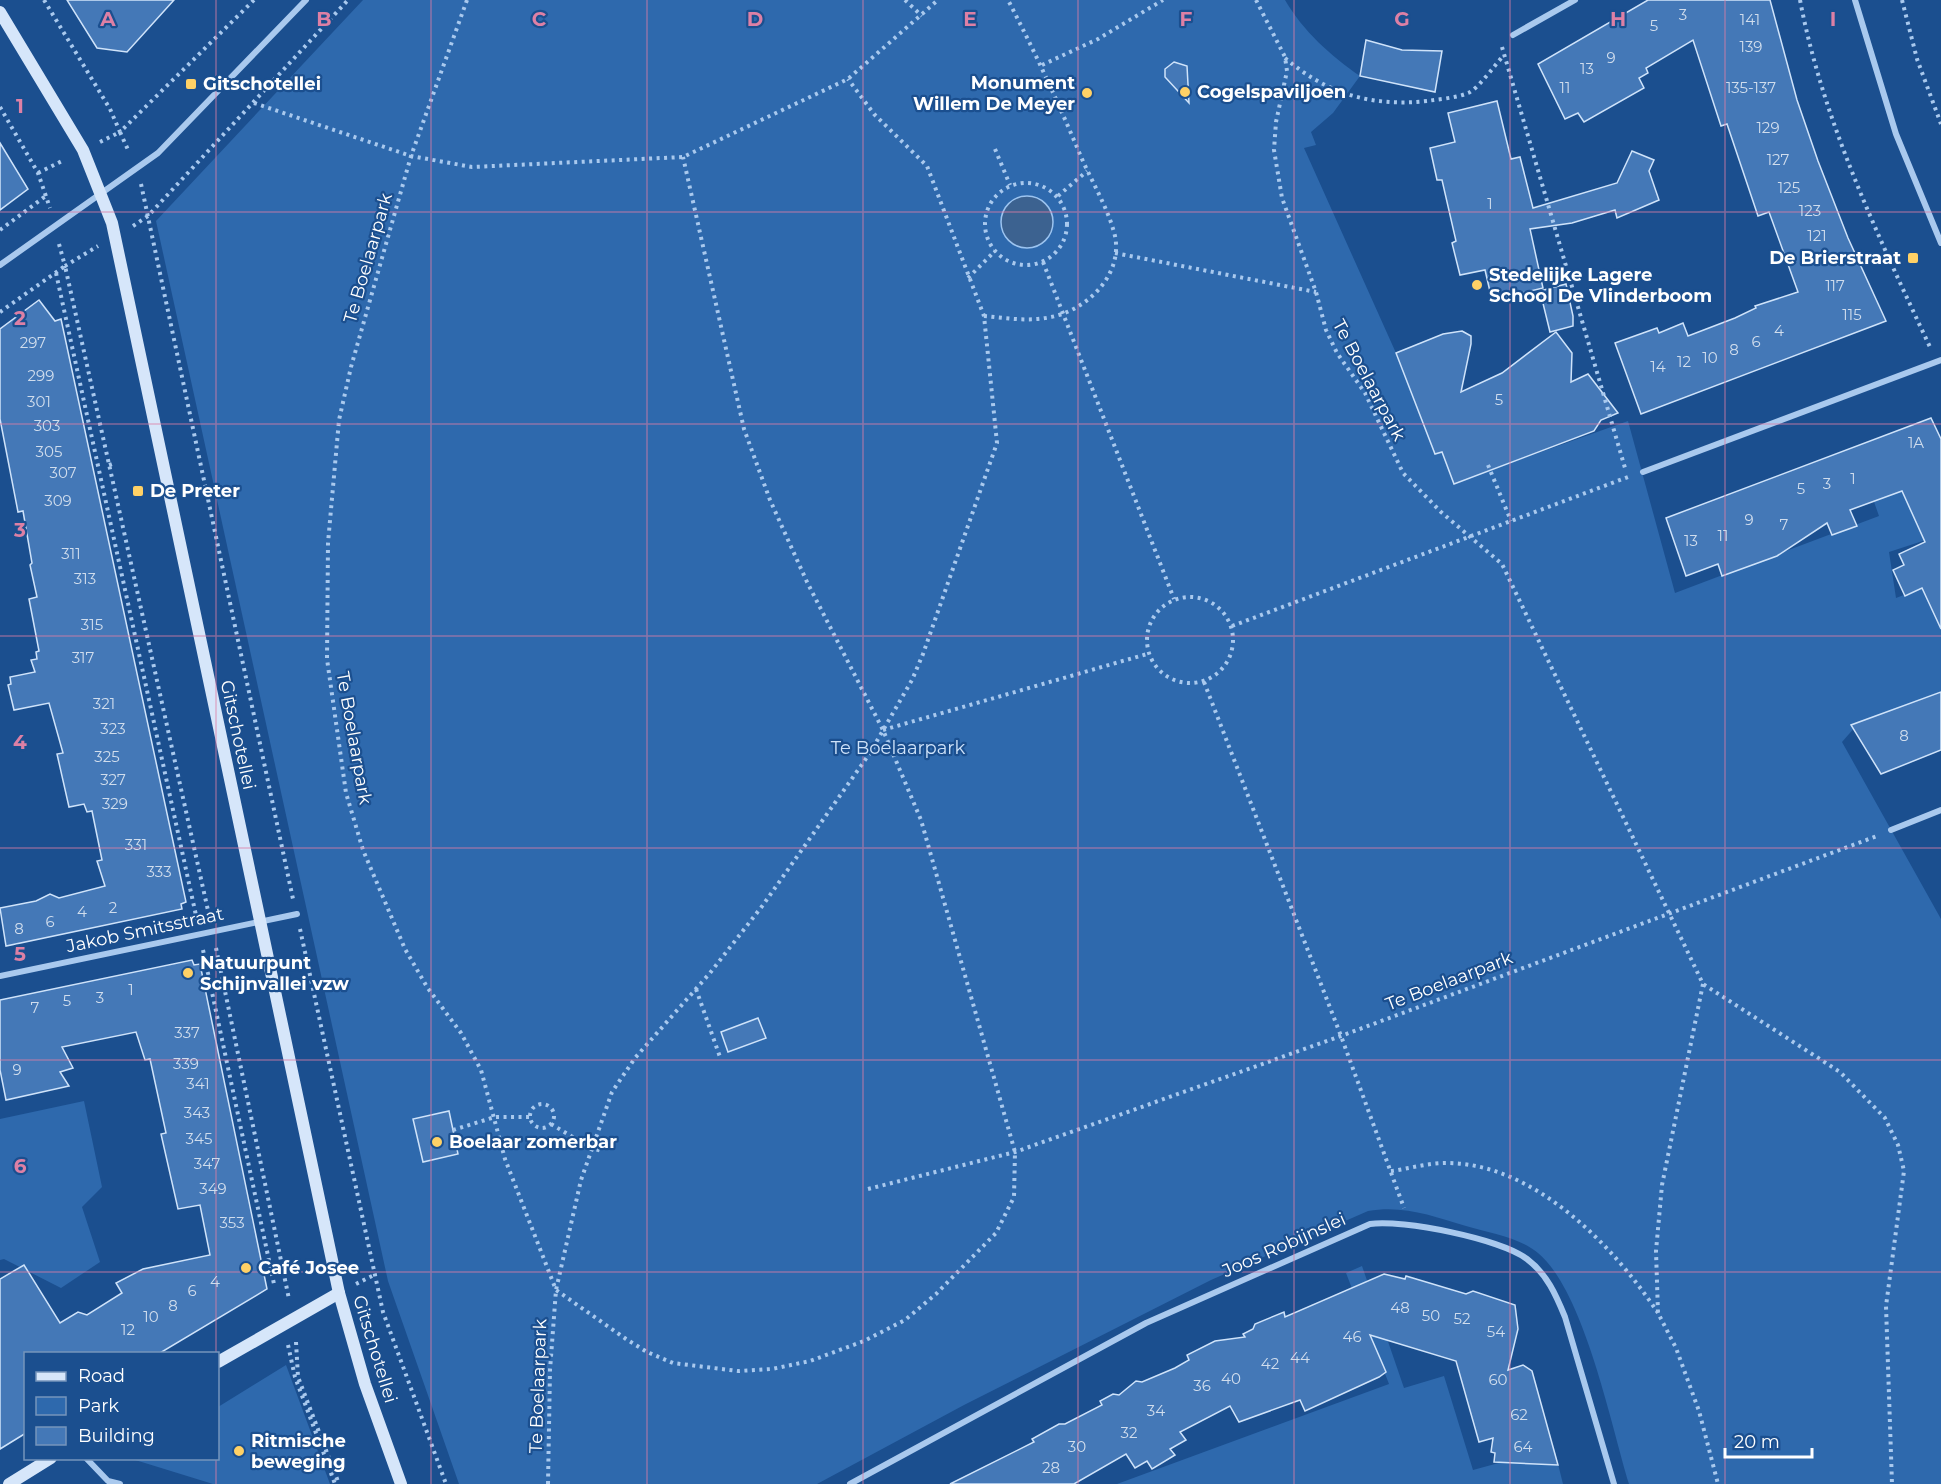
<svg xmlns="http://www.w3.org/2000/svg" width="1941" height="1484" font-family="Montserrat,sans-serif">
<rect width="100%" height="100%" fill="#1b4f8f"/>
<!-- green -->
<g fill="#2e69ad">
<path d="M363 0H1285C1303 31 1331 56 1360 76L1333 113 1311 132 1316 145 1304 148 1396 353 1435 454 1442 452 1454 483 1628 421 1675 593 1879 516 1855 448 1887 436 1935 537 1889 552 1896 598 1922 588 1941 614V699L1856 726 1842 742 1941 919V1484H1629C1611 1425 1584 1291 1538 1253 1519 1237 1489 1233 1466 1226 1432 1216 1404 1205 1368 1211L1211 1280 964 1405 817 1484H459L388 1281 156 221Z"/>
<path d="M84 1101 102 1187 82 1207 100 1262 61 1288 4 1259 0 1260V1119Z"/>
<path d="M1362 1266 1404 1388 1444 1376 1473 1470 1554 1448 1563 1484H1117L1389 1384 1346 1273Z"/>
<path d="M286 1365 330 1484H213L132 1459 218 1458V1407Z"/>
</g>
<!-- water -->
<circle fill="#3c6290" stroke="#9cc4f0" stroke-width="1.5" cx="1027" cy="222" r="26"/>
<!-- building -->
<g fill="#4478b7" stroke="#cfe3fa" stroke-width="1.5">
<path d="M67 0H174L127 52 97 48Z"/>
<path d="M1648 0H1770L1797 100 1818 161 1848 238 1886 321 1641 414 1615 343 1657 328 1659 333 1683 323 1688 336 1735 318 1756 308 1755 306 1798 292 1769 212 1758 216 1727 124 1721 126 1693 40 1646 68 1648 73 1639 78 1644 88 1584 122 1578 113 1565 119 1538 64Z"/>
<path d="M1366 40 1402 50 1442 51 1435 92 1360 76Z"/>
<path d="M1174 62 1187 66 1189 103 1165 77V69Z"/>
<path d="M1497 101 1511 159 1520 157 1533 208 1617 183 1632 151 1654 160 1649 171 1659 200 1617 218 1615 210 1572 223 1530 229 1543 288 1492 300 1485 270 1460 275 1452 243 1456 241 1442 180H1437L1430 148 1455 142 1448 113Z"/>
<path d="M0 143 28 189 0 210Z"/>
<path d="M1566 284 1573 316V326L1550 332 1540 291Z"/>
<path d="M39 300 55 321 61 319 186 902 181 904 182 909 6 946 0 908 36 901 50 894 59 898 105 886 97 861 102 860 92 811 87 812 84 804 69 807 57 754 63 753 49 703 14 710 8 685 11 684 10 677 35 672 31 660 37 659 36 652 39 651 29 599 37 597 30 565 32 563 23 511 18 512 0 419V329Z"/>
<path d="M1462 331 1471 336V344L1461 392 1502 373 1556 332 1572 353 1571 382 1588 374 1618 413 1601 420 1594 431 1454 484 1442 452 1435 454 1396 353 1443 334Z"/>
<path d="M1931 418 1941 439V629L1922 588 1905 596 1893 570 1904 565 1899 554 1925 542 1902 491 1850 510 1857 526 1832 535 1827 523 1777 556 1722 576 1718 564 1686 576 1666 518Z"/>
<path d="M1941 692V750L1881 774 1851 725Z"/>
<path d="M192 960 194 965 200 964 267 1289 160 1353H26V1433L0 1449V1279L24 1265 60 1323 78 1312 87 1315 122 1293 116 1283 143 1269 210 1255 200 1205 178 1209 161 1134 166 1133 150 1059 145 1060 136 1032 62 1047 73 1068 60 1072 69 1086 6 1100 0 1070V1000Z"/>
<path d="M758 1018 766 1038 728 1052 721 1032Z"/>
<path d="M449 1111 458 1154 423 1162 413 1119Z"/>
<path d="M1384 1274 1405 1279 1406 1276 1466 1294 1473 1291 1515 1305 1518 1329 1508 1370 1523 1365 1532 1371 1558 1465 1494 1462 1495 1453 1491 1452 1493 1438 1479 1442 1456 1361 1370 1335 1386 1372 1379 1377 1305 1411 1300 1400 1239 1422 1230 1406 1180 1432 1186 1440 1170 1449 1175 1455 1152 1469 1147 1461 1135 1468 1126 1454 1074 1484H950L1034 1442 1032 1439 1059 1424H1065L1102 1405 1100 1401 1113 1394 1119 1395 1136 1381 1142 1382 1175 1368 1189 1360 1187 1355 1215 1341 1245 1337 1243 1334 1253 1329 1255 1324 1284 1312 1285 1317Z"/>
</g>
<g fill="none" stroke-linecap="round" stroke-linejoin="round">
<!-- path -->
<g stroke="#a9c9ee" stroke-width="4" stroke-dasharray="3 4.5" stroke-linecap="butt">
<path d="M44 0 110 109 120 132 254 0"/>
<path d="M467 0 411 156 351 367 339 420 328 543 327 659 346 793 363 850 405 949 427 987 461 1033 481 1070 505 1159 556 1290 626 1339 647 1352 673 1363 738 1371 772 1369 810 1361 864 1341 905 1320 936 1294 996 1233 1014 1197 1015 1152 921 820 883 730 807 582 770 500 744 429 683 157"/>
<path d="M905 0 922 16"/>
<path d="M1256 0 1285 57 1287 71 1276 122 1274 150 1282 198 1316 292 1326 330 1337 353 1365 393 1403 473 1441 512 1502 564 1703 984 1840 1072 1885 1118 1898 1145 1904 1171 1886 1306 1892 1484"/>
<path d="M1800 0C1823 121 1878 236 1930 347"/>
<path d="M1902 0 1917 59 1941 124"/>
<path d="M1502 47 1625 468"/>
<path d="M1285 58C1327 94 1372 107 1427 101 1440 99 1456 98 1468 93 1477 90 1495 65 1503 56"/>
<path d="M1042 65 1098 39 1163 0"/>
<path d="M254 103 411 156 472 167 683 157 848 79 938 0"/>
<path d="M0 107 38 173 50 208"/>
<path d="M100 142 120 132 129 152"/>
<path d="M995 149 1010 185"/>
<path d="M38 173 64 160"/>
<circle cx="1026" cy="224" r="41"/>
<path d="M141 184 293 899"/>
<path d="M1058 196 1087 171"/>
<path d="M133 226 148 216 348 0"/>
<path d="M0 230 47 195"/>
<path d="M59 244 65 266 98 246"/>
<path d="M1115 253 1316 292"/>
<path d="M1043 262 1174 599"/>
<path d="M56 273 197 920"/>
<path d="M968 278 995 251"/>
<path d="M0 312 65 266 209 915"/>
<path d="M984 316C1006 318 1029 322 1051 317 1087 310 1123 275 1115 236 1108 207 1090 179 1079 152 1057 100 1034 50 1008 0"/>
<path d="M109 465 115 463"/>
<path d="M1488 465 1511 521"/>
<circle cx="1190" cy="640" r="43"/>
<path d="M1232 626 1628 477"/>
<path d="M1204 682 1341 1036 1404 1208"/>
<path d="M883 730 1147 654"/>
<path d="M300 929 383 1312 446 1484"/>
<path d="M216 948 289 1299"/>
<path d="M203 950 274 1284"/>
<path d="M1703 984 1662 1185 1656 1251 1658 1313 1676 1348 1699 1411 1718 1484"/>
<path d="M696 989 720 1057"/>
<circle cx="542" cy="1116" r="12"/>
<path d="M551 1124 591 1148 602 1151"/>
<path d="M453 1130 495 1117H530"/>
<path d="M1391 1171C1408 1169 1427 1163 1445 1163 1533 1162 1613 1245 1658 1313"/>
<path d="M868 1189 1015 1152 1341 1036 1877 836"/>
<path d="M356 1284 374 1275"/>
<path d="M296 1342 298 1377 339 1484"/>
<path d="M288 1345 295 1377 335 1484"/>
<path d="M548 1484 550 1370 556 1290 581 1180 612 1092 635 1058 710 973 763 905 870 753 912 680 923 654 997 443 984 316 927 166 874 114 848 79"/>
</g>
<!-- street -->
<g stroke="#a9c9ee" stroke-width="6">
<path d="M1855 0 1896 134 1941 243"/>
<path d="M1513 35 1575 0"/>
<path d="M0 265 158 153 306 0"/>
<path d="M1643 472 1941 360"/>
<path d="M1891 830 1941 810"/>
<path d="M0 976 297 914"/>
<path d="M86 1458 108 1481 120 1484"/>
<path d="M850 1484 1146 1323 1370 1224C1402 1219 1501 1239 1527 1259 1547 1274 1556 1295 1565 1317L1614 1484"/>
</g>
<!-- secondary -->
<g stroke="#d6e6fa" stroke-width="12">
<path d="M0 12 83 150 112 223 339 1293 365 1384 401 1484"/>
<path d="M218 1362 339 1293"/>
<path d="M9 1484 51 1458"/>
</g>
</g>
<!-- grid -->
<path fill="none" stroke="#dd80a5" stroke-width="1.5" stroke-opacity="0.55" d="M216 0V1354M431 0V1484M647 0V1484M863 0V1484M1078 0V1484M1294 0V1484M1510 0V1484M1725 0V1484M0 212H1941M0 424H1941M0 636H1941M0 848H1941M0 1060H1941M0 1272H1941M216 1458V1484"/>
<!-- markers -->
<g fill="#ffd166" stroke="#1b4f8f" stroke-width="2">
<rect x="185" y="78" width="12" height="12" rx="3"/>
<circle cx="1185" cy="92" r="6"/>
<circle cx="1087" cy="93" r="6"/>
<rect x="1907" y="252" width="12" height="12" rx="3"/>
<circle cx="1477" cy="285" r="6"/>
<rect x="132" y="485" width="12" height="12" rx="3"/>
<circle cx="188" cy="973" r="6"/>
<circle cx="437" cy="1142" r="6"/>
<circle cx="246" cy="1268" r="6"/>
<circle cx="239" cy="1451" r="6"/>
</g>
<g text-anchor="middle" stroke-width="4.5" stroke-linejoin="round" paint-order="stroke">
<!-- number labels -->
<g font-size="15" fill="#d0dded">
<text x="1683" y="20">3</text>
<text x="1750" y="25">141</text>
<text x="1654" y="31">5</text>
<text x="1751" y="52">139</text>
<text x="1611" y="63">9</text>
<text x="1587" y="74">13</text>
<text x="1565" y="93">11</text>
<text x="1751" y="93">135-137</text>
<text x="1768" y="133">129</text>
<text x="1778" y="165">127</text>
<text x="1789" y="193">125</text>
<text x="1490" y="209">1</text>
<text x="1810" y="216">123</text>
<text x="1817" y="241">121</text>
<text x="1835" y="291">117</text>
<text x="1852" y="320">115</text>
<text x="1779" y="336">4</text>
<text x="1756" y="347">6</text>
<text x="33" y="348">297</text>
<text x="1734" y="355">8</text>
<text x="1710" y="363">10</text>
<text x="1684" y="367">12</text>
<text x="1658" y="372">14</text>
<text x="41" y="381">299</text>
<text x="1499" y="405">5</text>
<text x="39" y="407">301</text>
<text x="47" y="431">303</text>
<text x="1916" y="448">1A</text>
<text x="49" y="457">305</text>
<text x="63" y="478">307</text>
<text x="1853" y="484">1</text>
<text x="1827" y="489">3</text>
<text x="1801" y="494">5</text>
<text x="58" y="506">309</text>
<text x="1749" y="525">9</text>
<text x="1784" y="530">7</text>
<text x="1723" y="541">11</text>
<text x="1691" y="546">13</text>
<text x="71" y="559">311</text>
<text x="85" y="584">313</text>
<text x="92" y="630">315</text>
<text x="83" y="663">317</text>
<text x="104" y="709">321</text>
<text x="113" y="734">323</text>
<text x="1904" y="741">8</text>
<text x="107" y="762">325</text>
<text x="113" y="785">327</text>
<text x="115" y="809">329</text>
<text x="136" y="850">331</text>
<text x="159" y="877">333</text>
<text x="113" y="913">2</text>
<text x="82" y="917">4</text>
<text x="50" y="927">6</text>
<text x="19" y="934">8</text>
<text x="131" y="995">1</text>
<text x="100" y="1003">3</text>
<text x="67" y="1006">5</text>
<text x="35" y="1013">7</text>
<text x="187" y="1038">337</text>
<text x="186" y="1069">339</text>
<text x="17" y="1075">9</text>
<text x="198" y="1089">341</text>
<text x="197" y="1118">343</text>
<text x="199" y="1144">345</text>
<text x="207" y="1169">347</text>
<text x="213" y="1194">349</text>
<text x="232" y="1228">353</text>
<text x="215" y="1287">4</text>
<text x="192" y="1296">6</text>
<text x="173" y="1311">8</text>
<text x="1400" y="1313">48</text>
<text x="1431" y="1321">50</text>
<text x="151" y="1322">10</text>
<text x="1462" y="1324">52</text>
<text x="128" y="1335">12</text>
<text x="1496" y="1337">54</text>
<text x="1352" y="1342">46</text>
<text x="1300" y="1363">44</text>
<text x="1270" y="1369">42</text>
<text x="1231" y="1384">40</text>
<text x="1498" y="1385">60</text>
<text x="1202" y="1391">36</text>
<text x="1156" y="1416">34</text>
<text x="1519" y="1420">62</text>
<text x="1129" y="1438">32</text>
<text x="1077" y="1452">30</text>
<text x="1523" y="1452">64</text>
<text x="1051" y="1473">28</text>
</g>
<!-- poi labels -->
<g font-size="18" font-weight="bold" fill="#fff" stroke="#1b4f8f" text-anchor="start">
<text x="1075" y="89" text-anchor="end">Monument<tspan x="1075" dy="21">Willem De Meyer</tspan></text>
<text x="203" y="90">Gitschotellei</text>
<text x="1197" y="98">Cogelspaviljoen</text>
<text x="1901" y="264" text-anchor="end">De Brierstraat</text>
<text x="1489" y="281">Stedelijke Lagere<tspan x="1489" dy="21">School De Vlinderboom</tspan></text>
<text x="150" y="497">De Preter</text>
<text x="200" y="969">Natuurpunt<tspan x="200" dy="21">Schijnvallei vzw</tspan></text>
<text x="449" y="1148">Boelaar zomerbar</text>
<text x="258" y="1274">Café Josee</text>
<text x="251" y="1447">Ritmische<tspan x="251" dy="21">beweging</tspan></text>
</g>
<!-- street labels -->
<g font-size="18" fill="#fff" stroke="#1b4f8f">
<text transform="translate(368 258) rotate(-74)" y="6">Te Boelaarpark</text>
<text transform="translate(1369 380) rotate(62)" y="6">Te Boelaarpark</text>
<text transform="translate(238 735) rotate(78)" y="6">Gitschotellei</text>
<text transform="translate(354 738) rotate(80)" y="6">Te Boelaarpark</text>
<text transform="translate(145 930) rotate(-12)" y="6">Jakob Smitsstraat</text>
<text transform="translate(1449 981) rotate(-21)" y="6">Te Boelaarpark</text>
<text transform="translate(1284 1245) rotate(-24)" y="6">Joos Robijnslei</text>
<text transform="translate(375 1349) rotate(73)" y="6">Gitschotellei</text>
<text transform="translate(538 1386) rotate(-88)" y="6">Te Boelaarpark</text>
</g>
<!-- park labels -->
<g font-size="18" fill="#cfe3fa" stroke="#1b4f8f">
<text x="898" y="754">Te Boelaarpark</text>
</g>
</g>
<g font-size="20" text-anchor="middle" font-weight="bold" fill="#dd80a5" stroke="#1b4f8f" stroke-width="4.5" stroke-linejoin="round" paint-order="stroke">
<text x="108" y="26">A</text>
<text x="324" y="26">B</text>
<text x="539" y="26">C</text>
<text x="755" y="26">D</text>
<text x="970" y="26">E</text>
<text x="1186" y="26">F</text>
<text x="1402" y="26">G</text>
<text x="1618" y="26">H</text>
<text x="1833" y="26">I</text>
<text x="20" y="113">1</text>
<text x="20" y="325">2</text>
<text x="20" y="537">3</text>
<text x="20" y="749">4</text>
<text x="20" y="961">5</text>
<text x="20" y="1173">6</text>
</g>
<!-- legend -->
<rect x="24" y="1352" width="195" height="108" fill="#1b4f8f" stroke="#7695bc" stroke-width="1.5"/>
<rect x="36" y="1372" width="30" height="9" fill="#d6e6fa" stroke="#7695bc" stroke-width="1.5"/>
<text x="78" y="1382" font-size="18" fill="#ffffff">Road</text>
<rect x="36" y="1397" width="30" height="18" fill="#2e69ad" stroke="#7695bc" stroke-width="1.5"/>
<text x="78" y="1412" font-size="18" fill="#ffffff">Park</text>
<rect x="36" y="1427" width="30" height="18" fill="#4478b7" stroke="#7695bc" stroke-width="1.5"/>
<text x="78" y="1442" font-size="18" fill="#ffffff">Building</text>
<!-- scale -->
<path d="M1725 1448v9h87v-9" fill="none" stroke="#ffffff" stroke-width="3"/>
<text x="1734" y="1448" font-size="18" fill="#ffffff" stroke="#1b4f8f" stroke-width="4.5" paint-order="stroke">20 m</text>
</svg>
